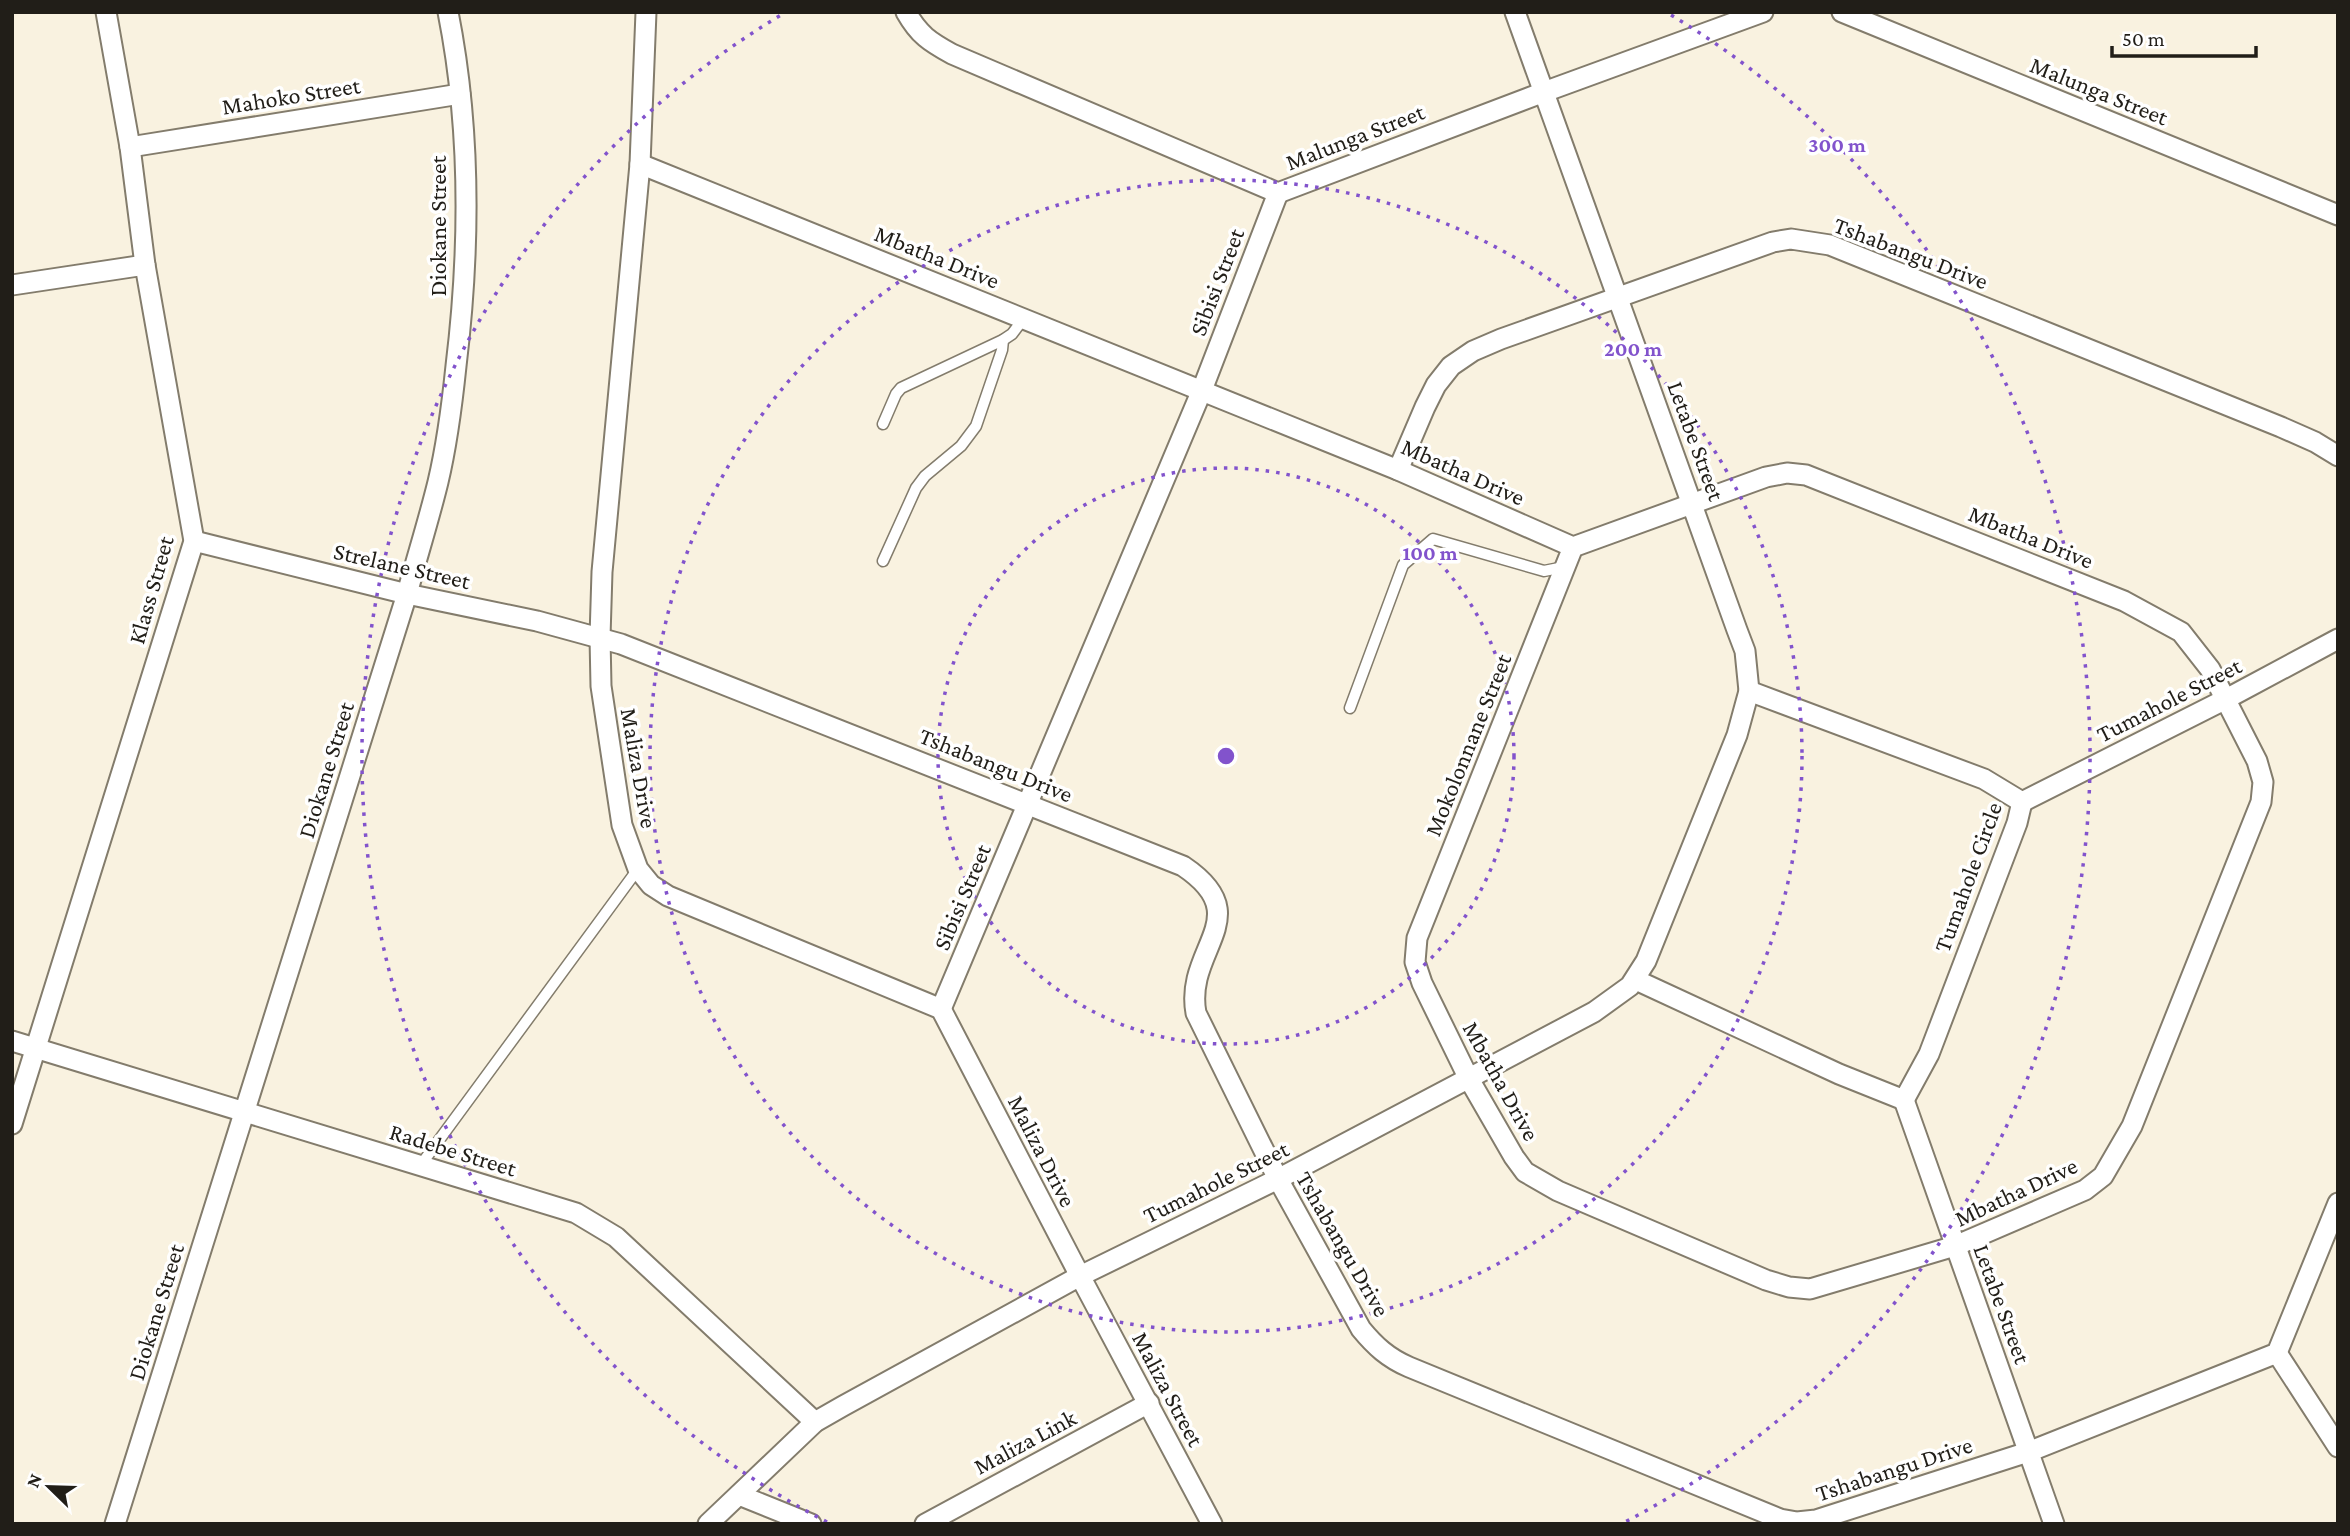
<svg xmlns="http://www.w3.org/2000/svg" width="2350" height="1536" font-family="'Crimson Pro',serif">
<rect width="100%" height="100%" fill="#f9f2e0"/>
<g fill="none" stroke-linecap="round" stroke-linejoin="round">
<defs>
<g id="service">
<path d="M883 424 896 394 901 388 1003 340 1012 334 1024 318"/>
<path d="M883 561 916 488 925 476 961 446 976 426 1002 350 1003 340"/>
<path d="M1350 708 1403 565 1433 539 1544 571 1564 567"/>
<path d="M420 1166 638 869"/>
</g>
<g id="minor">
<path d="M646 12 640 164 602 572 600 637 601 686 622 825 638 869 651 885 668 896 941 1009 1080 1276 1212 1524"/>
<path d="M906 12C919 35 930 42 952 54L1278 193 1544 92 1763 12"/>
<path d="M1842 12 2338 215"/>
<path d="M130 147 460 94"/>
<path d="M640 164 1398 470 1573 547 1766 477 1787 473 1806 475 2124 601 2181 632 2210 669 2257 761 2263 782 2261 802 2132 1126 2103 1176 2085 1190 1955 1246 1810 1289 1789 1287 1766 1280 1558 1191 1525 1172 1514 1157 1469 1079 1422 983 1415 962 1417 938 1573 547"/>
<path d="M12 285 145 265"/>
<path d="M1398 470 1425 407 1436 385 1451 366 1473 351 1501 339 1773 242 1791 239 1830 245 2281 427 2315 442 2338 456"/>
<path d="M194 541 407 594 537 621 621 644 1183 866C1259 917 1184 948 1196 1013L1278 1179 1361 1329C1375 1346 1388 1358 1409 1367L1780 1519 1797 1522 1816 1520 2028 1452 2277 1353 2338 1203"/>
<path d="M1749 691 1984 779 2022 802"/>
<path d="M2022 802 2226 699 2338 639"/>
<path d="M1636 980 1839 1074 1904 1100"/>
<path d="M941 1009 1202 390 1278 193"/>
<path d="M12 1041 576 1213 616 1237 815 1422"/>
<path d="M1904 1100 2054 1524"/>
<path d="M1904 1100 1929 1054 2017 823 2022 802"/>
<path d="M12 1124 194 541 145 265 130 147 106 12"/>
<path d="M2277 1353 2338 1447"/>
<path d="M739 1495 811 1524"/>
<path d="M115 1524 407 594C417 557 429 519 438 482 447 444 452 405 456 366 470 250 471 128 448 12"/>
<path d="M708 1524 815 1422 843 1406 1080 1276 1278 1179 1594 1012 1630 986 1646 961 1737 735 1749 691 1745 651 1737 630 1515 12"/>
<path d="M925 1524 1149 1403"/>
</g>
</defs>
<!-- service casing -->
<use href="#service" stroke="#837c6c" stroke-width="13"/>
<!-- minor casing -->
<use href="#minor" stroke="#837c6c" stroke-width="23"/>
<!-- service -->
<use href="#service" stroke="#fff" stroke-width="10"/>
<!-- minor -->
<use href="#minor" stroke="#fff" stroke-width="19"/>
</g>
<!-- distance rings -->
<g fill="none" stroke="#8253cc" stroke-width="3.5" stroke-dasharray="3.5 7">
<circle cx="1226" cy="756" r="288"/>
<circle cx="1226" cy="756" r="576"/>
<path d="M827 1522A864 864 0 0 1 781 15M1671 15A864 864 0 0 1 1625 1522"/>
</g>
<g text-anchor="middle" stroke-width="7" stroke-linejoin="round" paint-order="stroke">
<!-- street labels -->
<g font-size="24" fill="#211e18" stroke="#fff">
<text transform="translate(2099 91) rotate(22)" y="8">Malunga Street</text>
<text transform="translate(291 96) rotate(-9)" y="8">Mahoko Street</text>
<text transform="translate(1355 137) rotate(-21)" y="8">Malunga Street</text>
<text transform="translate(438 226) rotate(-90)" y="8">Diokane Street</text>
<text transform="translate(1911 253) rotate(21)" y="8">Tshabangu Drive</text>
<text transform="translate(937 257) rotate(22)" y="8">Mbatha Drive</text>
<text transform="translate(1217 282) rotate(-69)" y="8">Sibisi Street</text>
<text transform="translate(1696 441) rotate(70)" y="8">Letabe Street</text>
<text transform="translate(1463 472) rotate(24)" y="8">Mbatha Drive</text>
<text transform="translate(2031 537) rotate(22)" y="8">Mbatha Drive</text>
<text transform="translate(402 566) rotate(13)" y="8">Strelane Street</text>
<text transform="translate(151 590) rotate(-74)" y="8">Klass Street</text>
<text transform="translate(2169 700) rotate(-27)" y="8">Tumahole Street</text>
<text transform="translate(1468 745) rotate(-68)" y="8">Mokolonnane Street</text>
<text transform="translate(996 765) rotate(22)" y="8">Tshabangu Drive</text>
<text transform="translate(639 768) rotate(80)" y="8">Maliza Drive</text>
<text transform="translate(326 770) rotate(-73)" y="8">Diokane Street</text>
<text transform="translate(1968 877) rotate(-70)" y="8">Tumahole Circle</text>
<text transform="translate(962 897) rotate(-67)" y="8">Sibisi Street</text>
<text transform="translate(1501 1081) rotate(61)" y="8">Mbatha Drive</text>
<text transform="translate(453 1150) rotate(17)" y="8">Radebe Street</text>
<text transform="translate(1042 1151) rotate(63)" y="8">Maliza Drive</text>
<text transform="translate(1216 1182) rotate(-26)" y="8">Tumahole Street</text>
<text transform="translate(2016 1192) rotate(-25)" y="8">Mbatha Drive</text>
<text transform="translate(1343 1244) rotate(60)" y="8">Tshabangu Drive</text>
<text transform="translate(2002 1304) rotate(70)" y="8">Letabe Street</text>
<text transform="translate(156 1312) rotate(-73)" y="8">Diokane Street</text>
<text transform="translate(1168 1389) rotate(62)" y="8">Maliza Street</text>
<text transform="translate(1025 1442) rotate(-28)" y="8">Maliza Link</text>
<text transform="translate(1894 1469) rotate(-18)" y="8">Tshabangu Drive</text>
</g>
</g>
<circle cx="1226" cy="756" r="10" fill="#8253cc" stroke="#fff" stroke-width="3.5"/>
<g font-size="21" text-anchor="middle" font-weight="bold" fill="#8253cc" stroke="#fff" stroke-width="7" stroke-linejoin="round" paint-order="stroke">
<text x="1837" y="152">300 m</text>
<text x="1633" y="356">200 m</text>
<text x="1430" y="560">100 m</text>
</g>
<!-- border -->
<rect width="2350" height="1536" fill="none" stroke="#211e18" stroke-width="28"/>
<!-- north arrow -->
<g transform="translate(49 1487) rotate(293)" stroke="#ffffff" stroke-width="5" paint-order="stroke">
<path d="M0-5L12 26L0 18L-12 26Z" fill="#211e18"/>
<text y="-10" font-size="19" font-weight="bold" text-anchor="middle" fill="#211e18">N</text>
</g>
<!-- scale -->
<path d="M2112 46v10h144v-10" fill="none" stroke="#211e18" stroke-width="3.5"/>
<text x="2122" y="46" font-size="21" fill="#211e18" stroke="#ffffff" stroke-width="5" paint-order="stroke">50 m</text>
</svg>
